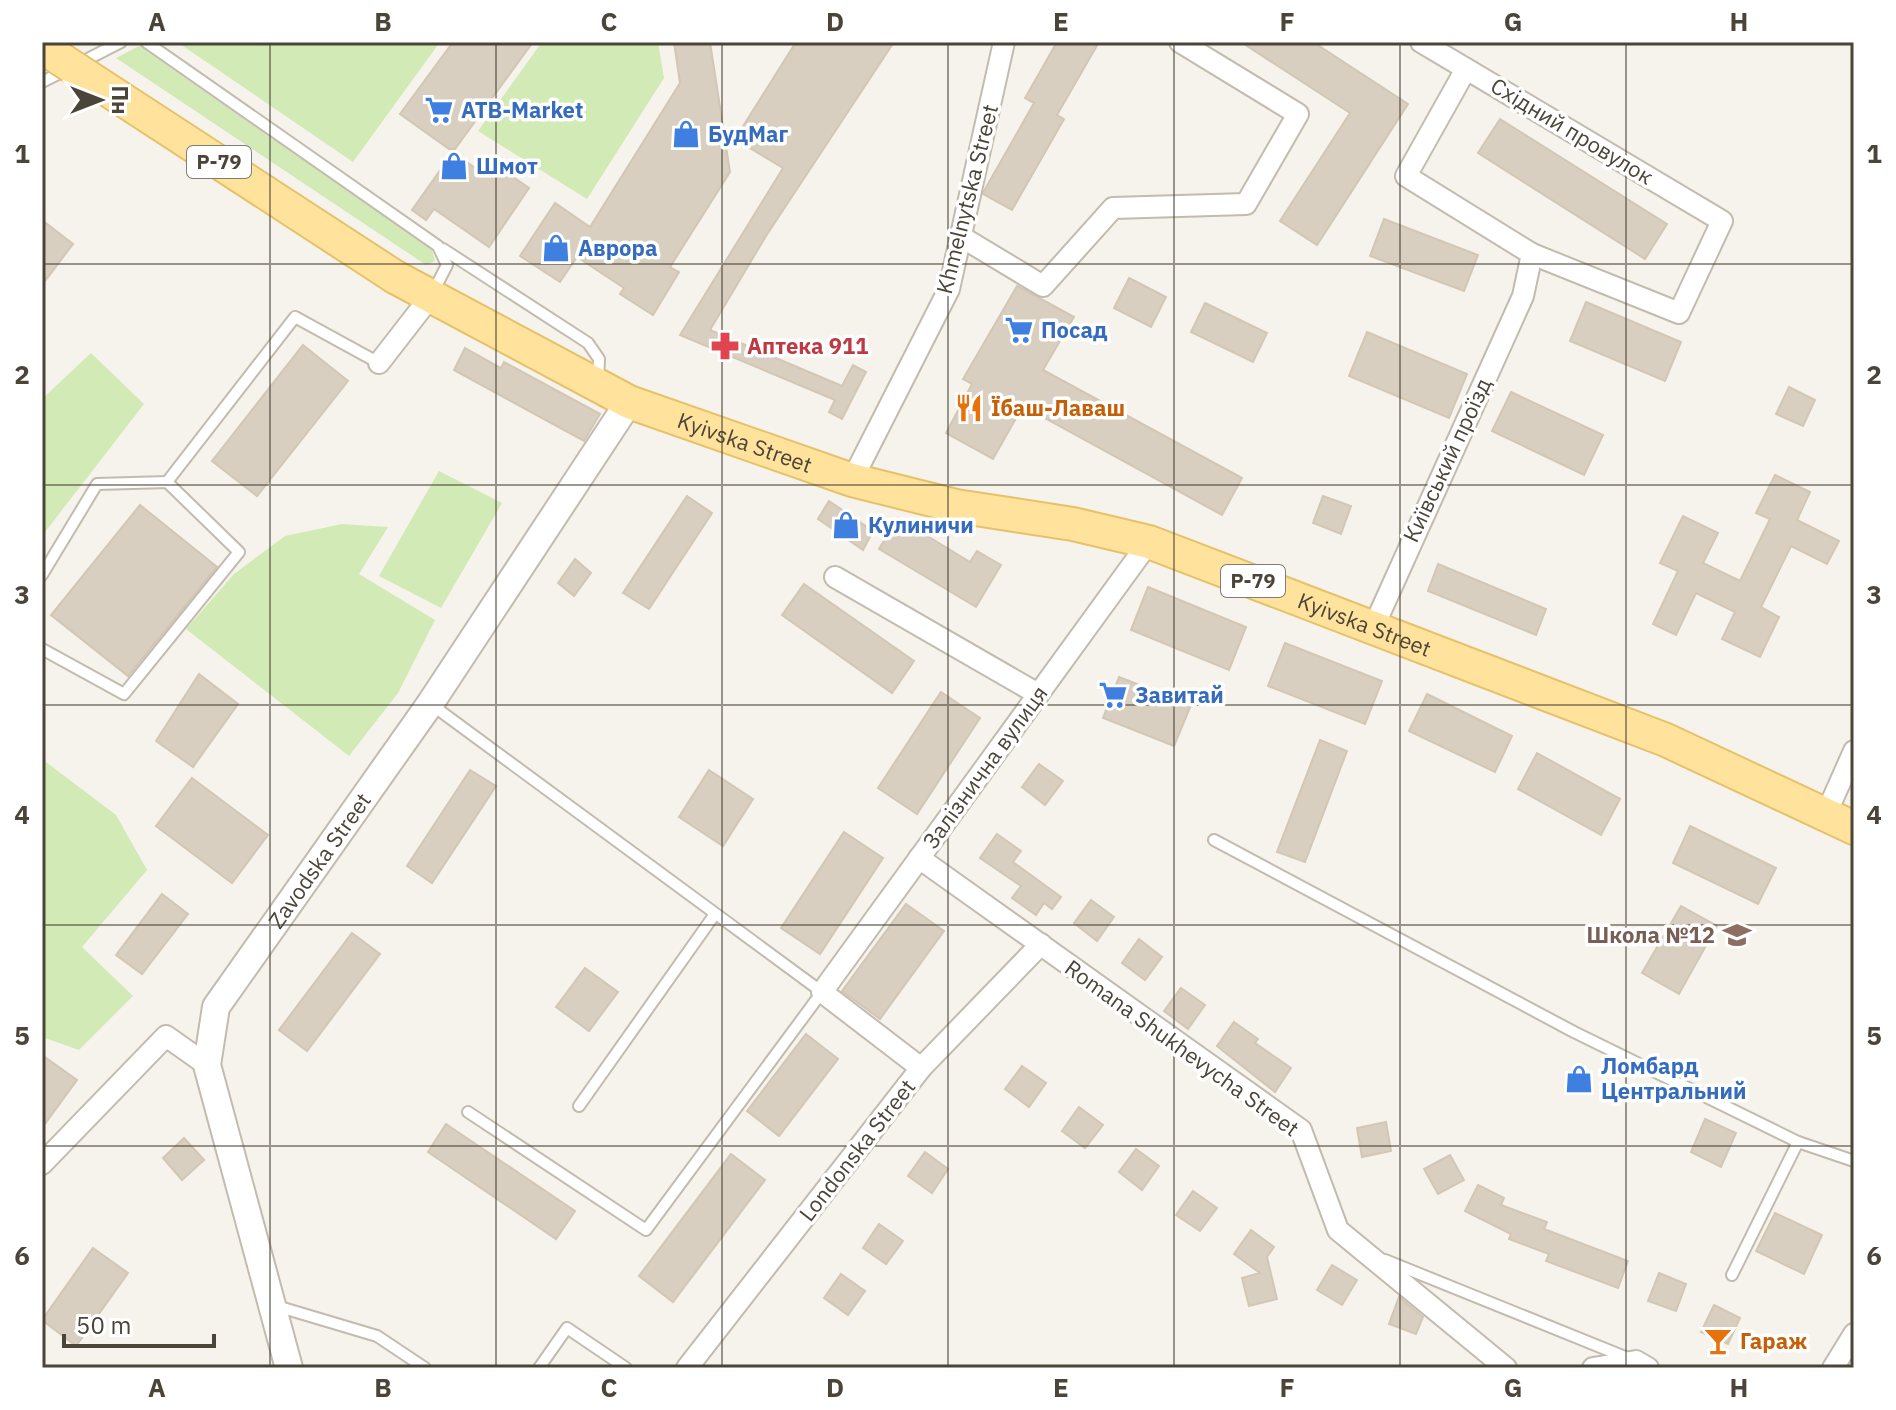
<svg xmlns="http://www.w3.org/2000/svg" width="1896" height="1410" font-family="'IBM Plex Sans',sans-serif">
<rect width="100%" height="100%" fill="#f6f3ec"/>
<!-- green -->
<g fill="#d2eab5">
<path d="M177 42H440L353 162Z"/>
<path d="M542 42H658L664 78 587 199 478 131Z"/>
<path d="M139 46 432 250 435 261 426 265 116 58Z"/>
<path d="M91 353 144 404 42 536V399Z"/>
<path d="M439 471 502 503 441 608 379 576Z"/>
<path d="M342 524 388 527 359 574 435 620 398 693 349 756 186 629 234 574 285 536Z"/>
<path d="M42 759 116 815 147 870 82 947 133 996 79 1050 42 1037Z"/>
</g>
<!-- building -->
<g fill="#d8cfc1" stroke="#d3c7b4" stroke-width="2">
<path d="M453 42H533L455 149H449L400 114Z"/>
<path d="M674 42H710L730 172 670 267 679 272 653 315 620 294 624 288 577 257 560 282 520 256 555 203 590 227 680 83Z"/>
<path d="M796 42H894L766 236 710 330 842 386 853 365 866 372 842 419 829 412 835 400 680 335 783 168 735 139Z"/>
<path d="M1057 42H1099L1057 115 1064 119 1012 210 983 194 984 191 1034 103 1025 98Z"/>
<path d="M1241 42H1313L1408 104 1317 245 1280 221 1350 113Z"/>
<path d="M1500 119 1667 224 1645 259 1478 153Z"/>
<path d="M453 152 478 170 486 158 529 188 489 247 434 209 426 220 412 210Z"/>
<path d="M1384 219 1478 255 1464 291 1370 256Z"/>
<path d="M42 220 73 244 42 285Z"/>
<path d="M1129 278 1166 297 1151 327 1114 308Z"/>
<path d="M1017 286 1074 317 1043 370 1242 478 1222 515 1023 406 993 459 946 433 972 384 963 379Z"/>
<path d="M1586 302 1681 342 1665 381 1570 341Z"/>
<path d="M1205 303 1267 333 1253 362 1191 332Z"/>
<path d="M1367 332 1467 374 1449 418 1349 376Z"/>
<path d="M303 345 348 381 257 496 212 461Z"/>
<path d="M465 348 501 368 504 362 600 414 584 441 454 370Z"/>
<path d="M1789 387 1815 400 1803 426 1776 414Z"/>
<path d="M1511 392 1603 435 1584 475 1492 431Z"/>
<path d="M1775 475 1810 492 1797 520 1839 541 1827 564 1791 546 1761 607 1779 617 1760 657 1722 639 1735 612 1696 593 1676 635 1653 624 1678 571 1660 563 1683 516 1718 533 1703 563 1740 581 1770 519 1756 513Z"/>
<path d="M687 496 712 513 649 609 623 593Z"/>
<path d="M1323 496 1351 506 1341 534 1313 523Z"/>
<path d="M829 501 873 531 863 550 818 519Z"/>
<path d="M140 505 217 567 128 676 51 615Z"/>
<path d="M898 518 970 562 977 551 1001 565 976 607 879 549Z"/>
<path d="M575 559 591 573 574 596 558 583Z"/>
<path d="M1438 564 1546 609 1536 635 1428 591Z"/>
<path d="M804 584 914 661 892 693 782 615Z"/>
<path d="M1148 587 1246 627 1229 670 1131 630Z"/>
<path d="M1285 643 1382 681 1365 724 1268 686Z"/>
<path d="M199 674 238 704 193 767 156 741Z"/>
<path d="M1119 677 1191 705 1174 746 1103 718Z"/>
<path d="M941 692 980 718 917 814 878 788Z"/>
<path d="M1427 694 1512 736 1495 772 1409 731Z"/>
<path d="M1320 740 1347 751 1305 862 1277 852Z"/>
<path d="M1537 753 1620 799 1601 835 1518 789Z"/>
<path d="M1039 764 1063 781 1045 805 1022 787Z"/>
<path d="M470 770 496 786 432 883 407 866Z"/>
<path d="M709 770 753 799 723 846 679 817Z"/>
<path d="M192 778 268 835 232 883 156 826Z"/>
<path d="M1690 826 1776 868 1758 904 1673 863Z"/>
<path d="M844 832 883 858 820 954 781 928Z"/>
<path d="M997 834 1021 851 1013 862 1061 897 1052 909 1044 903 1036 915 1012 898 1021 886 980 858Z"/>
<path d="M162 894 188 914 142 974 116 955Z"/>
<path d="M1091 900 1114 917 1097 941 1074 923Z"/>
<path d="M906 904 944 931 880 1019 842 991Z"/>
<path d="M1681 906 1717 926 1679 994 1642 973Z"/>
<path d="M352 933 380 954 307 1051 279 1030Z"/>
<path d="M1139 939 1162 957 1145 980 1122 963Z"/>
<path d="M585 968 618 992 589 1031 556 1007Z"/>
<path d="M1181 988 1205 1005 1188 1029 1164 1011Z"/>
<path d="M1234 1022 1258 1039 1255 1043 1291 1068 1275 1092 1217 1046Z"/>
<path d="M806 1034 838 1059 779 1136 747 1111Z"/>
<path d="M42 1055 77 1080 42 1128Z"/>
<path d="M1022 1066 1046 1083 1029 1107 1005 1089Z"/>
<path d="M1079 1107 1103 1125 1085 1148 1062 1131Z"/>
<path d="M1705 1119 1736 1133 1721 1167 1691 1152Z"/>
<path d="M1386 1122 1391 1151 1362 1157 1357 1128Z"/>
<path d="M446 1124 575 1211 556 1239 428 1152Z"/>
<path d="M184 1138 204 1160 182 1180 163 1158Z"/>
<path d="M1136 1149 1159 1166 1142 1190 1119 1172Z"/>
<path d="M925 1152 948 1169 932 1193 908 1176Z"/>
<path d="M731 1154 765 1180 673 1302 639 1276Z"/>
<path d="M1450 1155 1464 1180 1438 1194 1424 1169Z"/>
<path d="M1478 1185 1504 1198 1501 1205 1547 1222 1544 1229 1628 1261 1618 1288 1546 1261 1549 1254 1509 1239 1511 1234 1465 1211Z"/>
<path d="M1193 1191 1217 1208 1200 1231 1176 1215Z"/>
<path d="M1775 1213 1822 1235 1804 1274 1756 1251Z"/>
<path d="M879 1224 903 1241 886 1264 863 1248Z"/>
<path d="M1251 1230 1274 1247 1267 1257 1277 1299 1249 1306 1242 1278 1260 1273 1234 1254Z"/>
<path d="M93 1248 128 1273 76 1346 42 1320Z"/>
<path d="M1332 1265 1357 1280 1342 1305 1317 1290Z"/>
<path d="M1659 1273 1686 1284 1676 1311 1648 1301Z"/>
<path d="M841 1274 865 1291 848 1315 824 1298Z"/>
<path d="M1399 1297 1423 1317 1416 1334 1389 1324Z"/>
<path d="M1714 1305 1740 1318 1728 1344 1701 1332Z"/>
</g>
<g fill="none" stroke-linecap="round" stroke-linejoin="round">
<defs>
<g id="service">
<path d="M146 42 438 246 447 265 432 294"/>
<path d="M80 63 121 42"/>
<path d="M42 82 66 70"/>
<path d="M443 249 588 343 599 359 598 382"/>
<path d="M167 482 295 317 379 363"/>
<path d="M42 575 97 484 167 482 239 552 124 694 42 649"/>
<path d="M432 705 822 992 646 1230 468 1112"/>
<path d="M1214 840 1574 1032 1798 1142 1854 1161"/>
<path d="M579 1106 715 914"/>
<path d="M1385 1260 1630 1359"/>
<path d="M1732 1275 1798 1142"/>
<path d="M273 1305 377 1336 425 1368"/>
<path d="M539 1368 567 1328 626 1368"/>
</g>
<g id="minor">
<path d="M1421 42 1722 221 1679 313 1532 254"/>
<path d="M960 236 1043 286 1113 208 1246 204 1298 114 1180 42"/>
<path d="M379 363 431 296"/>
<path d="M852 480 949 289 1004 42"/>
<path d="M835 577 1038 694"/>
<path d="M1374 626 1523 296 1532 254 1406 176 1466 69"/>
<path d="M1826 814 1854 751"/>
<path d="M919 858 1301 1130 1338 1230 1506 1368"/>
<path d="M921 1068 822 992 1149 542"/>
<path d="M42 1164 166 1036 207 1065"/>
<path d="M687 1368 921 1068 1041 944"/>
<path d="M1593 1368 1636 1361 1648 1368"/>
<path d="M1833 1368 1854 1334"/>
</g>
<g id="tertiary">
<path id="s1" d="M289 1368 207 1065 216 1007 430 704 629 402"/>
</g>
<g id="primary">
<path id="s2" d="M395 277 629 402 852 480 956 506 1073 524 1149 542 1666 740 1854 828"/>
</g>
</defs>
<!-- service casing -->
<use href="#service" stroke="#c2bbae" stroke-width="14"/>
<!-- minor casing -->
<use href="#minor" stroke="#c2bbae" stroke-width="24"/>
<!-- tertiary casing -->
<use href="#tertiary" stroke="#c2bbae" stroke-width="30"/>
<!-- primary casing -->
<use href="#primary" stroke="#e6c16a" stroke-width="36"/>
<!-- service -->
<use href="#service" stroke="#fff" stroke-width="10"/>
<!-- minor -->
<use href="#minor" stroke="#fff" stroke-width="20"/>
<!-- tertiary -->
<use href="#tertiary" stroke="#fff" stroke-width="26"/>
<!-- primary -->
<use href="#primary" stroke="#ffe39c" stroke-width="32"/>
<defs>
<path id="primary-bridge" d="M42 47 395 277"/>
</defs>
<!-- primary-bridge casing -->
<use href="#primary-bridge" stroke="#e6c16a" stroke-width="36" stroke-linecap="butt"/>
<!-- primary-bridge -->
<use href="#primary-bridge" stroke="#ffe39c" stroke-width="32"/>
</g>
<!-- grid -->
<path fill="none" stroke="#4b4439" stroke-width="2" stroke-opacity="0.55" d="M270 42V1368M496 42V1368M722 42V1368M948 42V1368M1174 42V1368M1400 42V1368M1626 42V1368M42 264H1854M42 485H1854M42 705H1854M42 925H1854M42 1146H1854"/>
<!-- icons -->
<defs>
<symbol id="supermarket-bare" viewBox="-9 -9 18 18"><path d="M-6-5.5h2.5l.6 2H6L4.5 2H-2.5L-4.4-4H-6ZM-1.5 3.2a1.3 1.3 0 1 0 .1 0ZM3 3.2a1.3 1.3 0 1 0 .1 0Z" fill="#3f7fe0" stroke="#fff" stroke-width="2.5" paint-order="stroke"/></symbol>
<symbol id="shop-bare" viewBox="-9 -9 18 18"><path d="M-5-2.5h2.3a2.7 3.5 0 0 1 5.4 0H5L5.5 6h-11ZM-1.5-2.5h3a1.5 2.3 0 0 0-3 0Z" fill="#3f7fe0" stroke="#fff" stroke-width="2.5" paint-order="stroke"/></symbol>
<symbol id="pharmacy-bare" viewBox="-9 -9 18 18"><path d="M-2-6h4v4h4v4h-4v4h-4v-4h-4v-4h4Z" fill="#e0444e" stroke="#fff" stroke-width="2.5" paint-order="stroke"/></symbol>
<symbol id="restaurant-bare" viewBox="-9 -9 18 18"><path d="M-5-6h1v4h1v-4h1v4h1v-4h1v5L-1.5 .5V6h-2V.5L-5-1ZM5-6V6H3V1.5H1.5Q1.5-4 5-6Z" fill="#e8710a" stroke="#fff" stroke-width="2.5" paint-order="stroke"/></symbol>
<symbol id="school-bare" viewBox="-9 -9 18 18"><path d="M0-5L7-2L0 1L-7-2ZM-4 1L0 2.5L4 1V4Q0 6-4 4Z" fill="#8d6e63" stroke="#fff" stroke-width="2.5" paint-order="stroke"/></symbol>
<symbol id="bar-bare" viewBox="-9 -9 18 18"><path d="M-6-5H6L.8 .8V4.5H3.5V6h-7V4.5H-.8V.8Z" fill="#e8710a" stroke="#fff" stroke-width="2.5" paint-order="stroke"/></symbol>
</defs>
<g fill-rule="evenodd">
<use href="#supermarket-bare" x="419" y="90" width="40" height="40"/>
<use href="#shop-bare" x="666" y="114" width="40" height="40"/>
<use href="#shop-bare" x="434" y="146" width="40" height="40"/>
<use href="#shop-bare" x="536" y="228" width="40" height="40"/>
<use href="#supermarket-bare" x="999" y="310" width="40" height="40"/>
<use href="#pharmacy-bare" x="705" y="326" width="40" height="40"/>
<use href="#restaurant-bare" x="949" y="388" width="40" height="40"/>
<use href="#shop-bare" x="826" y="505" width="40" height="40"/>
<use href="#supermarket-bare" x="1093" y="675" width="40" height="40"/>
<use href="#school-bare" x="1717" y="915" width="40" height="40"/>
<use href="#shop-bare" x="1559" y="1059" width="40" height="40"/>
<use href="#bar-bare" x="1698" y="1321" width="40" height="40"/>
</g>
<g text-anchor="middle" stroke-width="7" stroke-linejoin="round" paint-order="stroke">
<!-- shield labels -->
<g fill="#fff" stroke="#817c74" stroke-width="2">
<rect x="187" y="146" width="64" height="32" rx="6"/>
<rect x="1221" y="565" width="64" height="32" rx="6"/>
</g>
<g font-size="20" font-weight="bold" fill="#4b4439">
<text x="219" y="169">Р-79</text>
<text x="1253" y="588">Р-79</text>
</g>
<!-- shop labels -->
<g font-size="22" font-weight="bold" fill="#366cbe" stroke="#fff" text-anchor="start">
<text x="461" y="118">ATB-Market</text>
<text x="708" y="142">БудМаг</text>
<text x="476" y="174">Шмот</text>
<text x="578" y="256">Аврора</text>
<text x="1041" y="338">Посад</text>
<text x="868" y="533">Кулиничи</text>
<text x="1135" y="703">Завитай</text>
<text x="1601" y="1074">Ломбард<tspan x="1601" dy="25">Центральний</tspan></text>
</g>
<!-- street labels -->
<g font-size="22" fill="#4b4439" stroke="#fff">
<text transform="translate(1572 131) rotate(31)" y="8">Східний провулок</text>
<text transform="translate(967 199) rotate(-76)" y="8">Khmelnytska Street</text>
<text dy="8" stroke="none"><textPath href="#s2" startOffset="388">Kyivska Street</textPath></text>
<text transform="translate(1447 460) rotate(-65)" y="8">Київський проїзд</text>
<text dy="8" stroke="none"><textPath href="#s2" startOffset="1036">Kyivska Street</textPath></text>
<text transform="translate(985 767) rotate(-54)" y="8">Залізнична вулиця</text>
<text dy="8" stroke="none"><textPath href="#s1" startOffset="552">Zavodska Street</textPath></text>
<text transform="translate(1182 1048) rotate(36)" y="8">Romana Shukhevycha Street</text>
<text transform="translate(857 1150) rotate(-52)" y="8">Londonska Street</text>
</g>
<!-- health labels -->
<g font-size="22" font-weight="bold" fill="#be3a42" stroke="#fff" text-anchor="start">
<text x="747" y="354">Аптека 911</text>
</g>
<!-- food labels -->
<g font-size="22" font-weight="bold" fill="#c56008" stroke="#fff" text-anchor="start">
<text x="991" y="416">Їбаш-Лаваш</text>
<text x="1740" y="1349">Гараж</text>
</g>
<!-- education labels -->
<g font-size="22" font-weight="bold" fill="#785e54" stroke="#fff" text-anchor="end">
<text x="1715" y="943">Школа №12</text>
</g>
</g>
<!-- border -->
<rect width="1896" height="1410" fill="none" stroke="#ffffff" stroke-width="88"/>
<!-- north arrow -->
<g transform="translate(100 100) rotate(90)" stroke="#ffffff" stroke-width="6" paint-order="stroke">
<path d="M0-6L14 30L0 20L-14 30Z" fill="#4b4439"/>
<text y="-12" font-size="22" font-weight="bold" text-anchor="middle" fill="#4b4439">Пн</text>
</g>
<!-- scale -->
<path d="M64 1334v12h150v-12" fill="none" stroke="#4b4439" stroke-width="4"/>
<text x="76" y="1334" font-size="24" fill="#4b4439" stroke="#ffffff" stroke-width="6" paint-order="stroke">50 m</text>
<rect x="44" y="44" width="1808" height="1322" fill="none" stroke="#4b4439" stroke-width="3"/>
<g font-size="26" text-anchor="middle" font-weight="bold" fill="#4b4439">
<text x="157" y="31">A</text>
<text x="383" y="31">B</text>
<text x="609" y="31">C</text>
<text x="835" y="31">D</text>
<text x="1061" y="31">E</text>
<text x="1287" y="31">F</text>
<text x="1513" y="31">G</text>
<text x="1739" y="31">H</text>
<text x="22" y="163">1</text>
<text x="1874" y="163">1</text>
<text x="22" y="384">2</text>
<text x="1874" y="384">2</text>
<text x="22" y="604">3</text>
<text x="1874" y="604">3</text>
<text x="22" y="824">4</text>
<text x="1874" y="824">4</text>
<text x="22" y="1045">5</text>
<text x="1874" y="1045">5</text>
<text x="22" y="1265">6</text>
<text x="1874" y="1265">6</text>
<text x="157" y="1397">A</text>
<text x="383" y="1397">B</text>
<text x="609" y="1397">C</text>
<text x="835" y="1397">D</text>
<text x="1061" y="1397">E</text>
<text x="1287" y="1397">F</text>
<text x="1513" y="1397">G</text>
<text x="1739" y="1397">H</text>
</g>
</svg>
